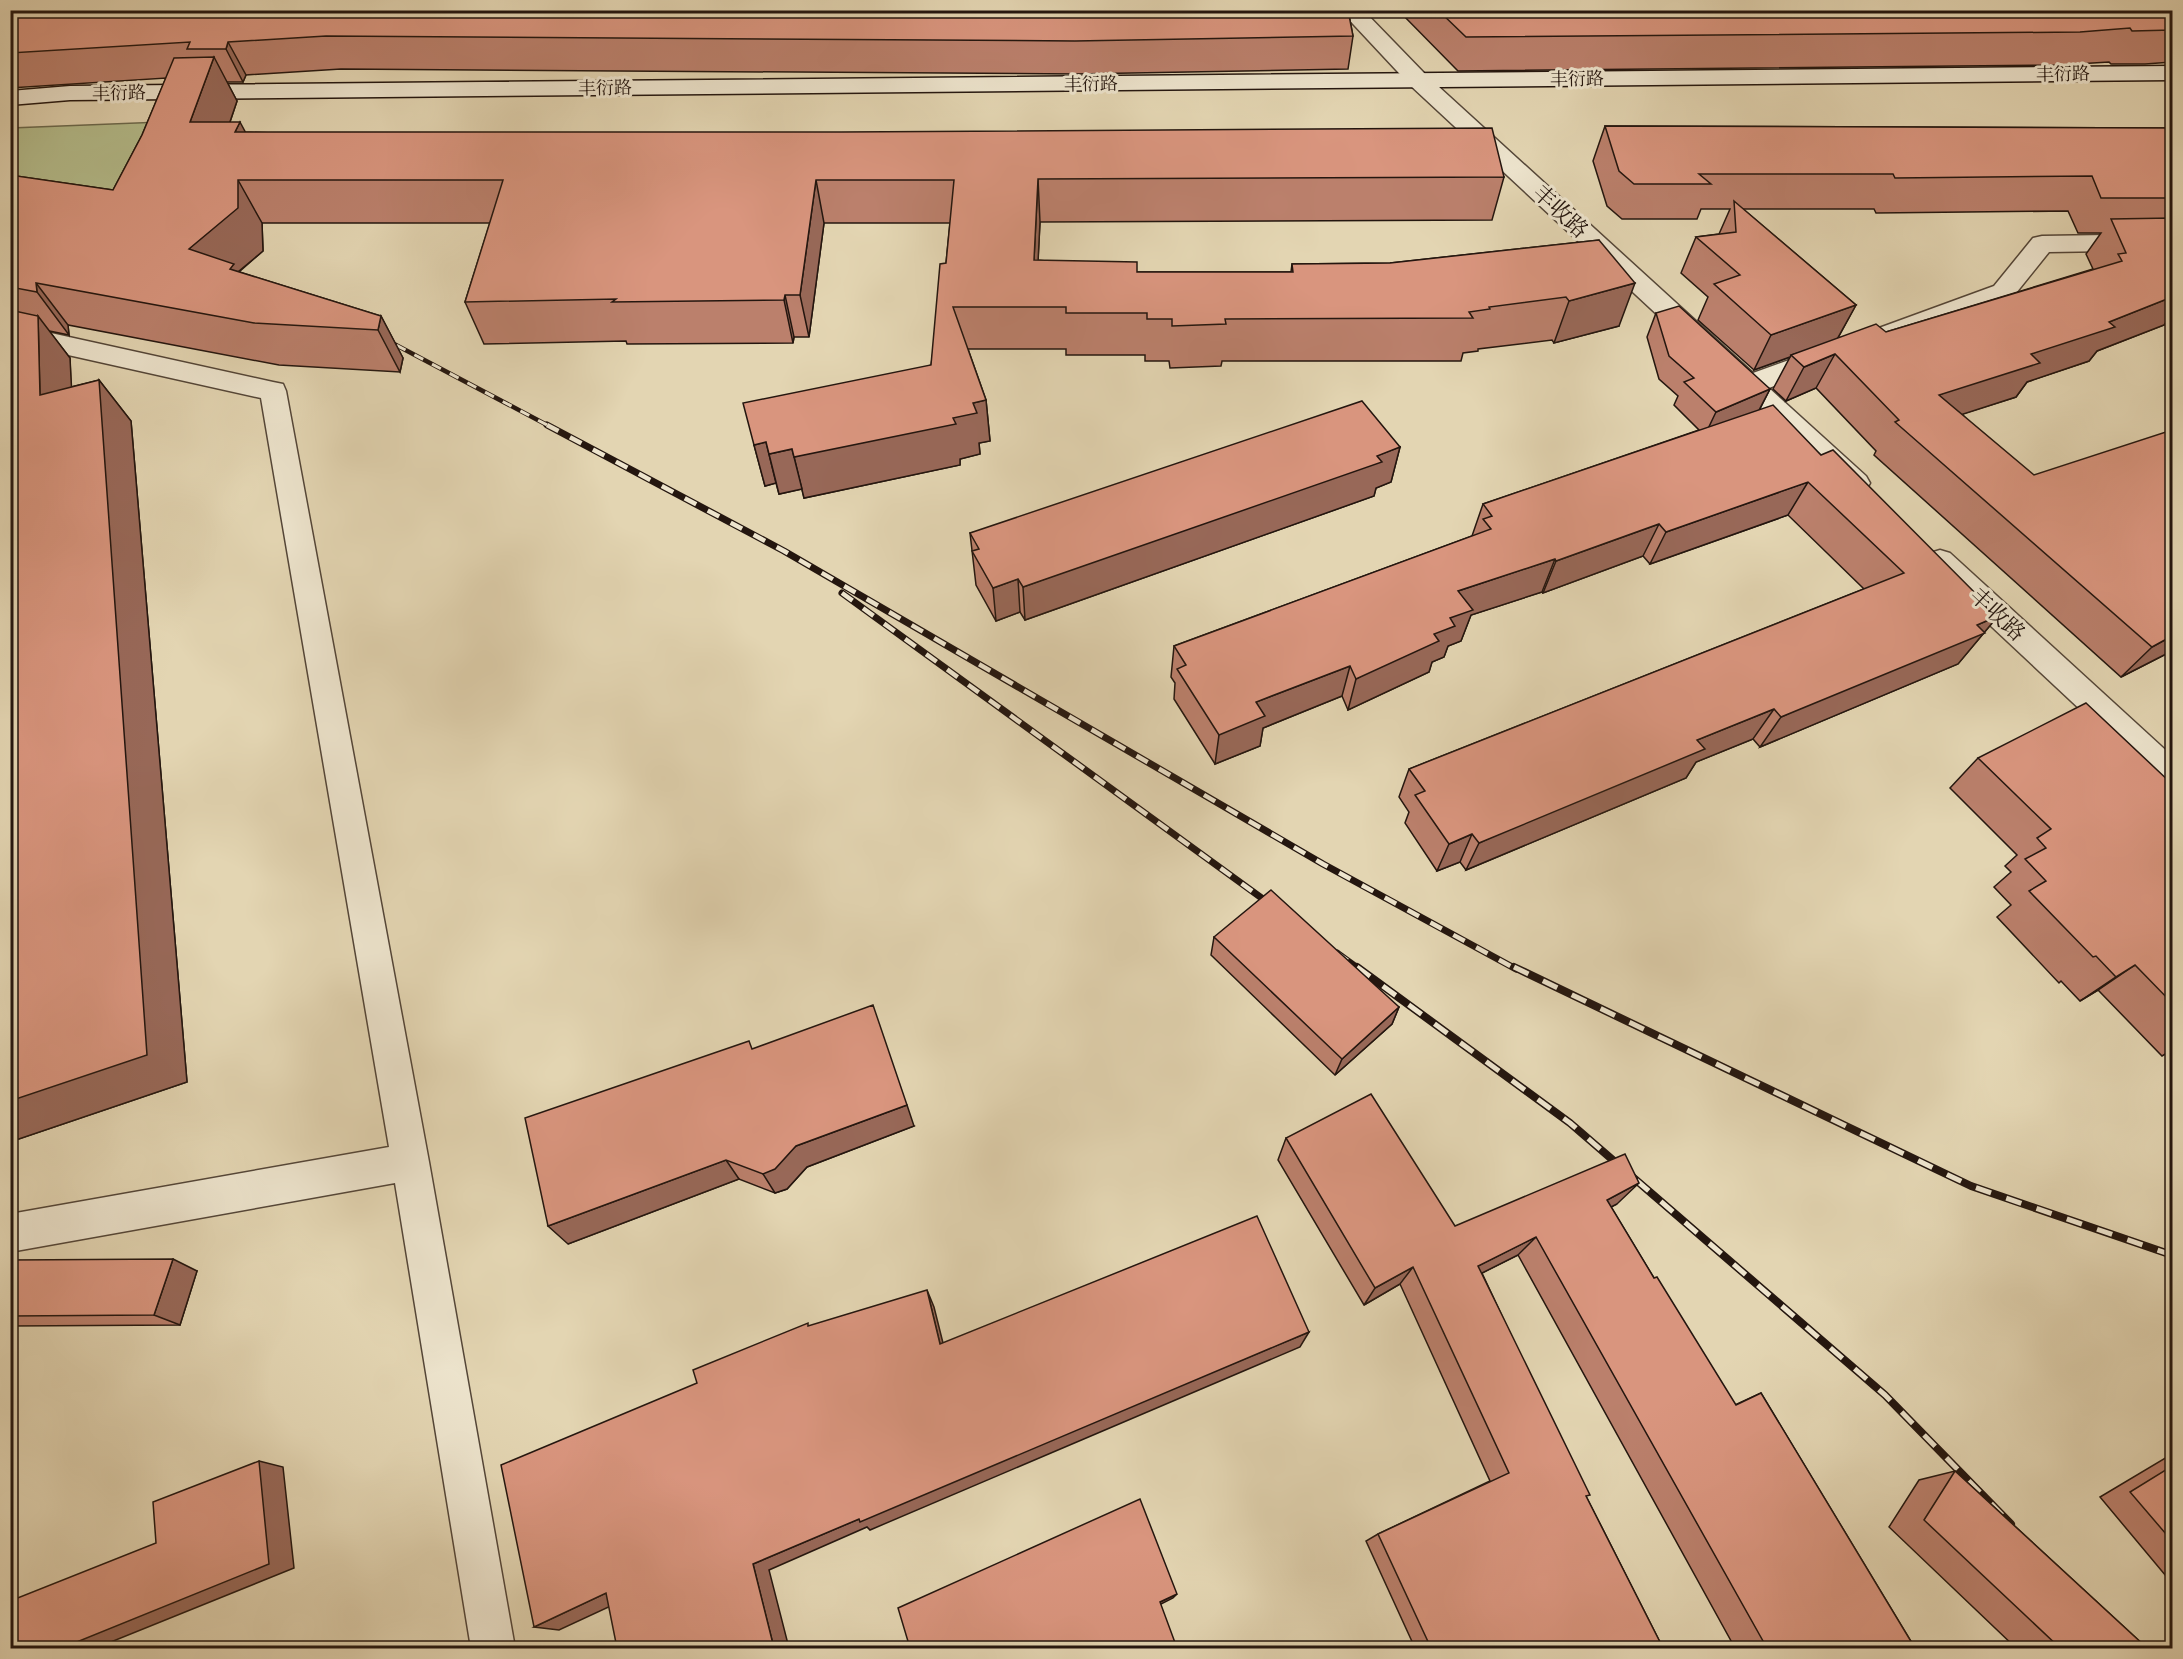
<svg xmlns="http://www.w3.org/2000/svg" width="2183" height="1659" font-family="'Old Standard TT','Noto Serif SC',serif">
<rect width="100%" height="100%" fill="#e3d5b2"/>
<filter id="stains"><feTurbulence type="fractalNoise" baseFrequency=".00333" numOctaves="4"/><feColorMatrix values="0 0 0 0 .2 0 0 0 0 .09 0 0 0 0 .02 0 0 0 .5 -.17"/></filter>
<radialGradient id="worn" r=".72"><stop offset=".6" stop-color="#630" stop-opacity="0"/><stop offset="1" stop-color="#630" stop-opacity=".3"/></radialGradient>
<!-- green -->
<path fill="#b5bd8c" stroke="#6c6a4e" stroke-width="1.5" d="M186 121 144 224 11 213V128Z"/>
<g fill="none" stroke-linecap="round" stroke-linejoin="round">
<defs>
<g id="street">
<path d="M1340 10H1363L1427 76 1753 373 1814 351 1823 348 1832 351 1836 357 1832 363 1769 388 1866 476 1870 483 1866 490 1856 493 1846 490 1411 86Z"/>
<path d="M2172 234V250L2049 252 2012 298 1888 343 1879 340 1875 334 1879 328 1994 286 2033 238 2042 236Z"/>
<path d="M10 324 273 382 283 384 286 391 429 1162 515 1648H471L395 1183 10 1252V1214L389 1147 261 398 10 342Z"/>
<path d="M1940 550 1950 553 2172 756V788L2161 785 1930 569 1925 561 1930 553Z"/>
</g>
<path id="secondary" d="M2172 66V80L70 100 10 105V91L70 86Z"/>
</defs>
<!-- street casing -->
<use href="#street" stroke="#544638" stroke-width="3"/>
<!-- secondary casing -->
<use href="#secondary" stroke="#24160f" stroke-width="3"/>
<!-- street -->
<use href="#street" fill="#ede4cd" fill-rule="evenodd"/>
<!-- secondary -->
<use href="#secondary" fill="#ede4cd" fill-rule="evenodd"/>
<defs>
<path id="rail-far2" d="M379 336 549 426"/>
<g id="rail-far1">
<path d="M547 425 784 551 1323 864 1516 969"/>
<path d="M842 593 1274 907"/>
<path d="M1337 953 1359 969"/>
</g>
<g id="rail">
<path d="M1357 967 1570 1123 1885 1395 2011 1524"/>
<path d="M1514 967 1971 1186 2172 1255"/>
</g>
</defs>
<!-- rail-far2 casing -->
<use href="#rail-far2" stroke="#24160f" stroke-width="4.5"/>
<!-- rail-far1 casing -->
<use href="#rail-far1" stroke="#24160f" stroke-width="7"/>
<!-- rail casing -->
<use href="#rail" stroke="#24160f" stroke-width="8"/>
<!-- rail-far2 -->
<use href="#rail-far2" stroke="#ede4cd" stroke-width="3" stroke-dasharray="10" stroke-linecap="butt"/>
<!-- rail-far1 -->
<use href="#rail-far1" stroke="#ede4cd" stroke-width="4.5" stroke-dasharray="13" stroke-linecap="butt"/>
<!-- rail -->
<use href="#rail" stroke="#ede4cd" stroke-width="5" stroke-dasharray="16" stroke-linecap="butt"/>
</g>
<!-- wall -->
<g fill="#bb806c" stroke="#24160f" stroke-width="1.5" fill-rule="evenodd">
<path d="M10 10 1349 15 1353 36 1348 69 1076 74 341 69 246 75 243 82H227L237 101 230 122 245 132 1504 177 1492 220 1040 222 1038 260 1137 272H1291L1292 264 1390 263 1599 240 1619 326 1554 343 1552 340 1478 349V351L1463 353 1461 361H1222L1221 366 1170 368 1169 361H1145V355H1066V349H968L986 400 990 441 979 443 980 454 960 459V465L804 498 802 489 779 494 776 483 765 486 754 445 931 365 946 263 950 223H824L809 337H794L793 343 627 344 626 341 484 344 465 302 490 223H262L263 251 239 272 381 316 403 358 400 372 279 365 68 325 69 335 49 331 70 358 71 387 99 380 131 421 187 1082 10 1142V175L113 190 142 135 166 78 10 88Z"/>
<path d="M1366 10H1386L1371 15Z"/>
<path d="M1398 10H2172V62L2145 64H2111L2109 62 2060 65 1458 71Z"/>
<path d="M1605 126 2172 128V325H2164L2097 351 2089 361 2027 382 2016 397 1962 414 2172 651 2121 677 1874 455 1876 451 1816 388 1786 401 1773 389 1790 357 1754 370 1698 320 1708 297 1681 273 1696 237 1719 234 1730 209H1701L1697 219H1622L1607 206 1593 161ZM1743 209H1874L1876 213 2068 211 2078 233H2101L2086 254 2093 269 1886 332 1838 338 1856 305Z"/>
<path d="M1656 313 1770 389 1760 409 1821 455 1998 616 1958 664 1760 747 1753 739 1696 762 1686 778 1466 870 1460 862 1437 871 1405 823 1409 812 1399 797 1409 769 1864 589 1788 515 1650 564 1643 556 1543 593 1542 592 1471 615 1461 641 1448 646 1444 657 1432 662 1429 672 1348 710 1342 696 1263 728 1260 746 1215 764 1174 699 1175 683 1171 677 1174 646 1472 536 1483 504 1699 430 1674 405 1678 396 1659 379 1647 337Z"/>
<path d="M1400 447 1391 482 1376 488 1374 496 1025 620 1020 612 996 621 976 585 970 533Z"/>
<path d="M1978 758 2172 784V1050L2162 1056 2098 990 2080 1001 2061 981 2059 983 1997 917 2011 905 1994 887 2011 872 2005 866 2017 855 1950 788Z"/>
<path d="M1214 937 1399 1007 1392 1024 1335 1075 1211 955Z"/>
<path d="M753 1049 914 1126 807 1167 787 1189 775 1193 739 1179 568 1244Z"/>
<path d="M1286 1138 1455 1226 1617 1204 1611 1207 1654 1278 1735 1405 1761 1393 1915 1648H1735L1518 1255 1482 1273 1586 1496 1663 1648H1415L1366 1541 1378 1534 1490 1481 1400 1284 1364 1305 1278 1160Z"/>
<path d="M10 1260 197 1271 180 1325 10 1326Z"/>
<path d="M2172 1454V1582H2171L2100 1497Z"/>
<path d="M1955 1471 2147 1648H2016L1889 1527 1919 1480Z"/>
</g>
<!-- shaded-wall -->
<g fill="#986858" stroke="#24160f" stroke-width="1.5">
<path d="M1372 10H1386L1371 15Z"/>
<path d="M228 42 246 75 243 82 226 49Z"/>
<path d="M214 57 237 101 215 166 190 122Z"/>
<path d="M240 122 263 165 235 132Z"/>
<path d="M1038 179 1040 222 1036 303 1034 260Z"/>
<path d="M238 180 262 223 263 251 238 272 259 307 189 249Z"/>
<path d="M816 180 824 223 809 337 800 295Z"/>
<path d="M36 283 68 325 69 335 37 292Z"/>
<path d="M1635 283 1619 326 1554 343 1569 301Z"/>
<path d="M785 295 794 337 793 343 784 300Z"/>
<path d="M2172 297V314L2164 325 2097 351 2089 361 2027 382 2016 397 1917 429 1939 395 2031 354 2109 322Z"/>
<path d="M1856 305 1836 341 1791 355 1790 357 1754 370 1771 335Z"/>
<path d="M38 316 70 358 74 436 40 395Z"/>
<path d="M381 316 403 358 400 372 378 330Z"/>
<path d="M1835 354 1816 388 1786 401 1804 367Z"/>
<path d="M99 380 131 421 187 1082 10 1142V1101Z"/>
<path d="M1770 389 1758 412 1705 435 1716 412Z"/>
<path d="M986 400 990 441 979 443 980 454 960 459V465L804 498 794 457 973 403Z"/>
<path d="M766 442 776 483 765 486 754 445Z"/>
<path d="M1400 447 1391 482 1376 488 1374 496 1025 620 1023 587Z"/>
<path d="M792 449 802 489 779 494 769 454Z"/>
<path d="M1808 482 1788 515 1650 564 1666 532Z"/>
<path d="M1659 524 1643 556 1543 593 1556 561Z"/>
<path d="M1555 559 1542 592 1471 615 1461 641 1448 646 1444 657 1432 662 1429 672 1348 710 1356 679 1434 634 1458 591Z"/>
<path d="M1018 579 1020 612 996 621 993 588Z"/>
<path d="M1998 616 1958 664 1760 747 1781 717 1977 625Z"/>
<path d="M2172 636V651L2121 677 2152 647Z"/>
<path d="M1350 666 1342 696 1263 728 1260 746 1215 764 1219 735 1256 702Z"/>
<path d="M1774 709 1753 739 1696 762 1686 778 1466 870 1479 843 1697 740Z"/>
<path d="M1472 834 1460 862 1437 871 1449 844Z"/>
<path d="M2135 965 2098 990 2080 1001 2116 977Z"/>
<path d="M1399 1007 1392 1024 1335 1075 1342 1059Z"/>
<path d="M907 1105 914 1126 807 1167 787 1189 775 1193 763 1174 796 1146Z"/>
<path d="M726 1160 739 1179 568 1244 548 1226Z"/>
<path d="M1639 1183 1617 1204 1587 1219 1607 1200Z"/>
<path d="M1536 1237 1518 1255 1462 1283 1478 1266Z"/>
<path d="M173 1259 197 1271 180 1325 154 1315Z"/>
<path d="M1413 1267 1400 1284 1364 1305 1375 1288Z"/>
<path d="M927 1290 934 1307 947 1359 940 1344Z"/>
<path d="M1309 1332 1300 1347 870 1530 867 1527 769 1570 789 1648H774L753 1564 859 1519Z"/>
<path d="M259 1461 283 1467 294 1568 96 1648H62Z"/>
<path d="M606 1593 628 1598 559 1630 534 1627Z"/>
<path d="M1177 1594 1173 1598 1157 1606 1160 1602Z"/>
</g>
<!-- building -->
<g fill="#d9957e" stroke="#24160f" stroke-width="1.5">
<path d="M10 10H1348L1353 36 1075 41 326 36 228 42 226 49H187L190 42 10 53Z"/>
<path d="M1438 10H2172V30L2132 31 2130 28 2080 32 1466 37Z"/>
<path d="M214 57 190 122H240L235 132H841L1492 128 1504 177 1038 179 1034 260 1137 262V272H1293L1292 264 1390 263 1599 240 1635 283 1569 301 1566 297 1489 307 1490 309 1469 312 1473 318 1225 319 1226 324 1172 326V319H1147V313H1066V307H953L986 400 973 403 977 413 953 418 956 424 794 457 792 449 769 454 766 442 754 445 743 403 931 365 940 264 946 263 954 180H816L800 295H785L784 300 612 302 616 299 465 302 503 180H238V208L189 249 234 264 230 269 381 316 378 330 254 323 36 283 37 292 10 287V175L113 190 142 135 174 58Z"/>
<path d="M1605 126 2172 128V198H2101L2092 176 1895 178 1893 174H1699L1711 184H1634L1619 171Z"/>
<path d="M1734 201 1856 305 1771 335 1714 284 1740 275 1696 237 1736 232Z"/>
<path d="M2172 218V297L2109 322 2115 327 2031 354 2040 363 1939 395 2034 475 2172 430V636L2152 647 1895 422 1899 420 1835 354 1804 367 1791 355 1876 324 1886 332 2122 261 2118 254 2126 253 2111 219Z"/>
<path d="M1679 306 1770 389 1716 412 1684 382 1694 378 1669 356 1656 313Z"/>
<path d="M10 310 38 316 40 395 99 380 147 1055 10 1101Z"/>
<path d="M1362 401 1400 447 1377 456 1382 462 1023 587 1018 579 993 588 972 551 979 549 970 533Z"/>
<path d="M1773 405 1821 455 1833 450 1998 616 1977 625 1985 633 1781 717 1774 709 1697 740 1705 749 1479 843 1472 834 1449 844 1415 795 1425 791 1409 769 1904 573 1808 482 1666 532 1659 524 1556 561 1555 559 1458 591 1473 610 1450 618 1455 626 1434 634 1439 641 1356 679 1350 666 1256 702 1265 716 1219 735 1177 669 1186 665 1174 646 1491 529 1483 519 1492 516 1483 504Z"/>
<path d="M2086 703 2172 784V1003L2135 965 2116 977 2096 956 2093 957 2029 891 2046 881 2025 859 2046 848 2037 838 2051 829 1978 758Z"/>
<path d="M1271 890 1399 1007 1342 1059 1214 937Z"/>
<path d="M873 1005 907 1105 796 1146 775 1169 763 1174 726 1160 548 1226 525 1118 749 1041 752 1049Z"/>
<path d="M1371 1094 1455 1226 1625 1154 1639 1183 1607 1200 1654 1278 1657 1277 1736 1405 1761 1393 1915 1648H1767L1536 1237 1478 1266 1590 1495 1586 1496 1663 1648H1431L1378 1534 1509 1473 1413 1267 1375 1288 1286 1138Z"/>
<path d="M1257 1216 1309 1332 860 1522 859 1519 753 1564 774 1648H617L606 1593 534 1627 501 1465 697 1383 693 1370 808 1323V1326L927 1290 940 1344Z"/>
<path d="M173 1259 154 1315 10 1316V1260Z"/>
<path d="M259 1461 269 1564 62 1648H10V1601L156 1543 153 1502Z"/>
<path d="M2172 1466V1541L2130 1492Z"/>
<path d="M1955 1471 2147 1648H2060L1924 1520Z"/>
<path d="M1140 1499 1177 1594 1160 1602 1177 1648H910L898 1608Z"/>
</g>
<g text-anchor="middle" stroke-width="6" stroke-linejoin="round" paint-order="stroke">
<!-- far-street labels -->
<g font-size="18" fill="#24160f" stroke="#ede4cd">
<text transform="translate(2063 74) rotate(-1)" y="6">丰衍路</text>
<text transform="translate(1577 79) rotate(-1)" y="6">丰衍路</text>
<text transform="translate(1091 84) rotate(-1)" y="6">丰衍路</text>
<text transform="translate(605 88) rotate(-1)" y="6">丰衍路</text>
<text transform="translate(119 93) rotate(-1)" y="6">丰衍路</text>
</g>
<!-- street labels -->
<g font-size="22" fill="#24160f" stroke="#ede4cd">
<text transform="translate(1561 211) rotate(43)" y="8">丰收路</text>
<text transform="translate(1998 614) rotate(43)" y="8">丰收路</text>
</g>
</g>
<!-- margin -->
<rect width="2183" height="1659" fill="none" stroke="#e3d5b2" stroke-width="36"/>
<rect x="12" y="12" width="2159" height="1635" fill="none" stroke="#24160f" stroke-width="3"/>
<rect x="18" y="18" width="2147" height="1623" fill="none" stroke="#24160f" stroke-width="1.5"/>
<rect width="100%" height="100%" filter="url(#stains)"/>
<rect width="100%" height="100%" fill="url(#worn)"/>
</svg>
